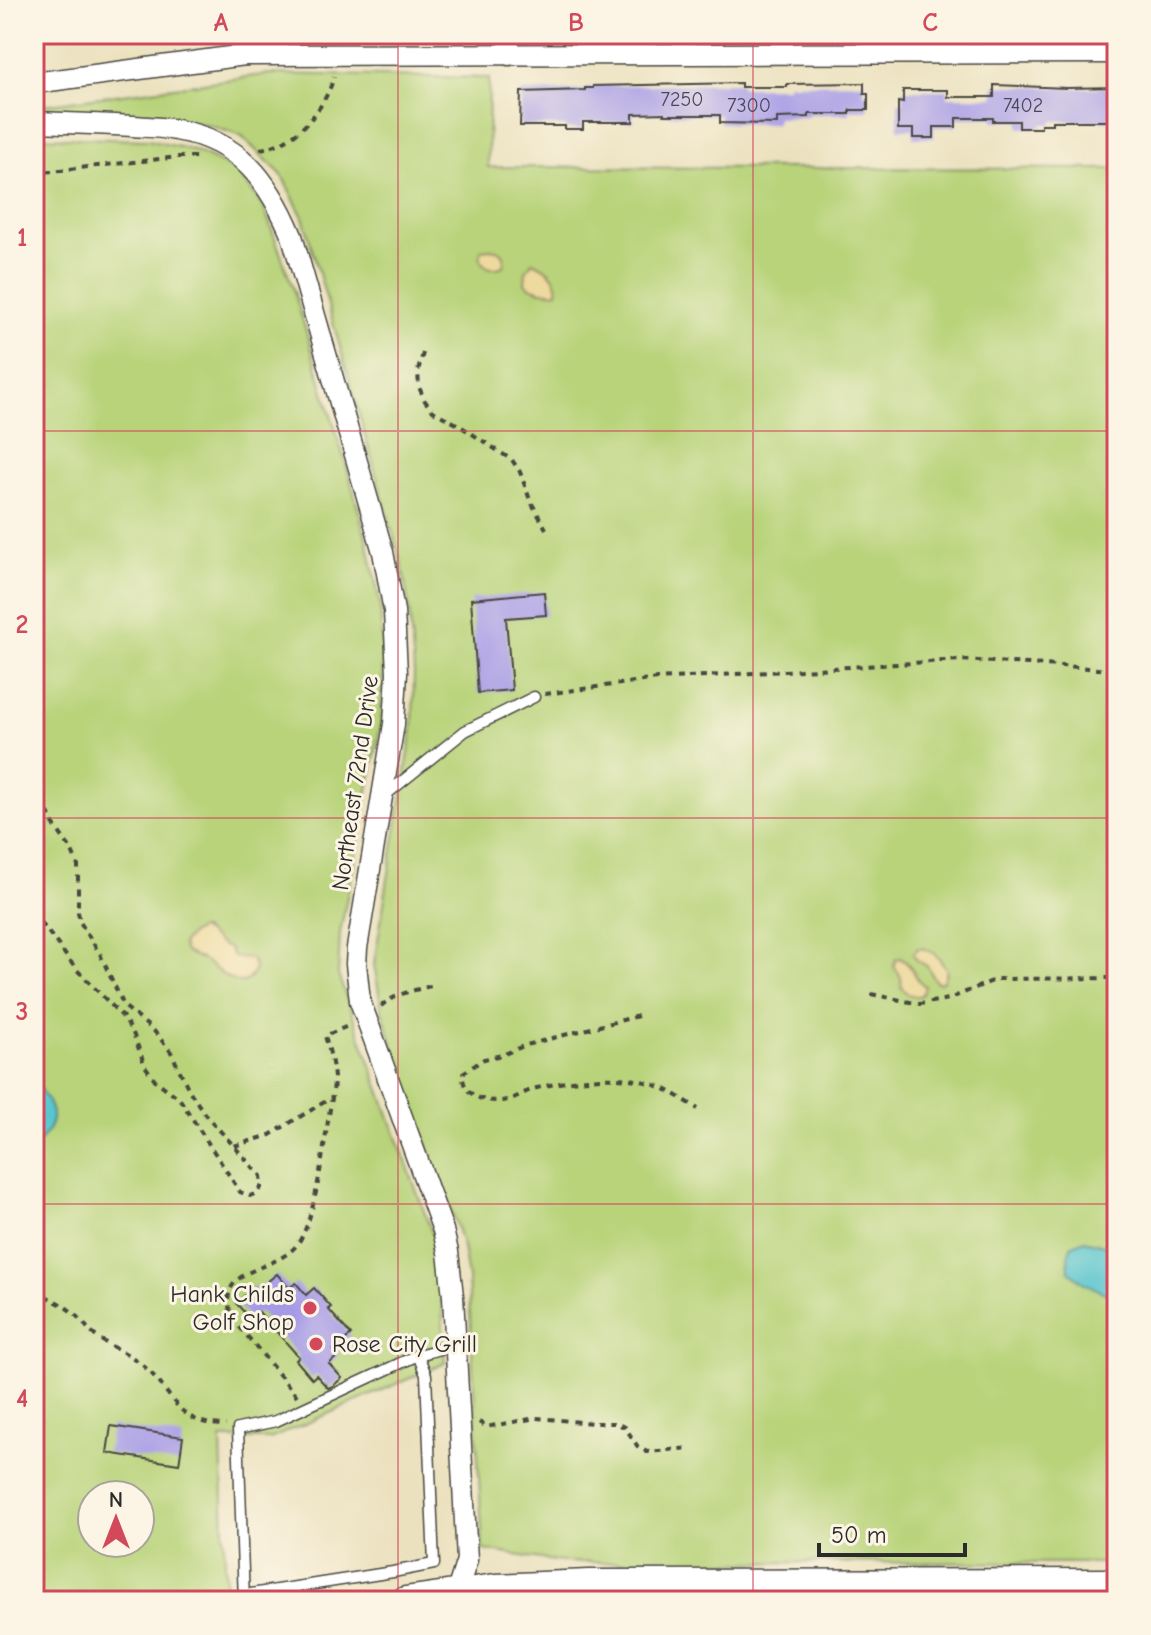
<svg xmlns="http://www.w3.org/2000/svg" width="1151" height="1635" font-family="'Comic Neue',sans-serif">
<rect width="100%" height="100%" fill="#fcf5e5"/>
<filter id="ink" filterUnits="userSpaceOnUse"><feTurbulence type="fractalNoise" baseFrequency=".0125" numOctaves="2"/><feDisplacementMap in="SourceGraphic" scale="16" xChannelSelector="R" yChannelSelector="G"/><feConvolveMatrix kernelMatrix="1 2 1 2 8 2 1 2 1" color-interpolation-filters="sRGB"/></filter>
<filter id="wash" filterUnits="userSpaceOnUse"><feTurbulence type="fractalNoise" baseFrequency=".006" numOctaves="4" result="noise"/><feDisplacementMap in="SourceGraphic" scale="32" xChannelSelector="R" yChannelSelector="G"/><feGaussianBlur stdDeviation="1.8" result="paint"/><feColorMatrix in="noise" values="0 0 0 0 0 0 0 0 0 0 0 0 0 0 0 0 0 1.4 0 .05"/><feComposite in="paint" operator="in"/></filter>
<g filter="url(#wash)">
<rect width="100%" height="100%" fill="#ebe1be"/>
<!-- green -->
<g fill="#b8d379" stroke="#727f52" stroke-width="2" fill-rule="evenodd">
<path d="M269 74 489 78 488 167 1117 169V1563L561 1562 483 1550 468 1278 463 1247 456 1224 409 1096 382 1010 374 964 413 728 414 670 409 606 402 565 303 217 281 174 241 136 211 126 152 117 34 113V106Z"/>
<path d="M34 137 148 140 193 150 236 170 264 208 293 288 347 468 368 545 380 603 383 666 381 724 340 933 338 975 433 1236 440 1268 445 1363 270 1439H221L226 1600 34 1597ZM92 1495H140V1543H92Z"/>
</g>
<!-- sand -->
<g fill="#eeda9e" stroke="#8c8264" stroke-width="2">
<path d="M489 249C501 250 507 253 503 266 490 272 477 265 481 250Z"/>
<path d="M532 262C545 266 560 278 557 292 547 293 532 290 525 283L526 271Z"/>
<path d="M200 929C212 935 217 945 229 948L233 957 248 958 252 960 255 969C242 1000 219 969 203 960 197 957 191 955 185 952L182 944 192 933Z"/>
<path d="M918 948C932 948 940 959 947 970L943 981 939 983 935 981 928 967 917 960 913 954Z"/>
<path d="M900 958C915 966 912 978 925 986L923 993 919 996C911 996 904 994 901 986 901 983 902 980 901 978 898 967 891 973 896 959Z"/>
</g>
<!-- water -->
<g fill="#58c5ce" stroke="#42787c" stroke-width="2">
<path d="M34 1081C53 1107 63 1121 34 1146Z"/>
<path d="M1084 1240 1117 1248V1299L1084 1283 1069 1271 1068 1256 1071 1246Z"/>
</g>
<g id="blocks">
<!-- building -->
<g fill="#a59ae6">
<path d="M741 83V87H787V84L864 83V94H868V110H850V114H809V117L777 118V124L720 123V115H664V113L633 114V122H583V129H565V126H520L521 92 585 90V88H593V86Z"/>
<path d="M994 85 1067 88 1117 87V121H1052V124H1041V128H1019V121H993V118H956V127H934V138H913V129H898V102L903 103V90H948V97H994Z"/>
<path d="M544 592 546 615 506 618 512 690 478 693 471 599Z"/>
<path d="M277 1274 289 1288 296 1283 306 1295 314 1288 331 1307 328 1309 351 1335 334 1350 339 1355 329 1364 342 1378 333 1386 328 1388 316 1375 312 1379 296 1360 299 1357 259 1312 250 1319 236 1303 254 1287 257 1290Z"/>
<path d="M111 1426 183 1437 179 1464 107 1453Z"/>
</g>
</g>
</g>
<g filter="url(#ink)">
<use href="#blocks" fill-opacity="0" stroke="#484641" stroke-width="2"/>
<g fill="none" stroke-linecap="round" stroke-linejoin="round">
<defs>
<g id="lane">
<path d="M384 796 465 731 534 697"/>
<path d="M244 1595 393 1572 434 1564 426 1375 418 1355"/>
<path d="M244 1601 238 1429 276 1421 418 1355 455 1345"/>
</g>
<g id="street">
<path d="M245 55V34"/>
<path d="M509 55V34"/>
<path d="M34 83 245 55 1117 53"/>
<path d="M34 122C67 123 100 124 133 126 147 127 162 127 176 130 239 140 269 181 292 236L383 552 394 611 397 673 394 724 357 948 356 964 360 1001 443 1230 448 1252 453 1296 467 1560 454 1601"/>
</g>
<path id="secondary" d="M405 1601 495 1588 589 1584 1117 1583"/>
</defs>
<!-- lane casing -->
<use href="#lane" stroke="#484641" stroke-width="13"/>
<!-- street casing -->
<use href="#street" stroke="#484641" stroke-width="23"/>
<!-- secondary casing -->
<use href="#secondary" stroke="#484641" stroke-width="31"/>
<!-- path -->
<g stroke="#484641" stroke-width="4" stroke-dasharray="6 6" stroke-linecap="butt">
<path d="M260 149C296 144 324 110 334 77"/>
<path d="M34 173 178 157H199"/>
<path d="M423 353 418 371 419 387 425 401 433 411 457 424 512 460 520 472 530 500 546 529"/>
<path d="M545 694 657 679 961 660 1078 667 1117 671"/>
<path d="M34 913 76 969 123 1017 133 1033 145 1066 156 1081 179 1098 240 1192 250 1196 259 1192 262 1185 261 1176 204 1113 189 1090 171 1052 154 1031 124 1006 100 954 80 922 78 912V866L71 849 51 821 48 812"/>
<path d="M871 994 920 1004 949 999 997 979 1117 978"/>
<path d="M381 1006C396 993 416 990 435 985"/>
<path d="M638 1016 526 1045 502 1055 484 1059 463 1073C461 1092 479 1101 496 1101 513 1102 522 1092 537 1088 573 1079 624 1071 660 1087 674 1093 686 1101 698 1109"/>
<path d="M234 1146 270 1135 331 1098"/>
<path d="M34 1291C47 1297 61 1303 72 1312 82 1319 88 1331 98 1338 111 1347 128 1353 140 1363 175 1391 173 1425 226 1425"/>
<path d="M297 1396 233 1319C211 1267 273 1273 296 1246 315 1223 323 1151 328 1121 330 1107 334 1092 334 1078 333 1064 329 1049 325 1036L350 1025"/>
<path d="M479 1422 486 1427 536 1418 594 1423H614L625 1427 638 1447 647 1452 690 1448"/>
</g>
<!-- lane -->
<use href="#lane" stroke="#fff" stroke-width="10"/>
<!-- street -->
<use href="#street" stroke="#fff" stroke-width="20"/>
<!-- secondary -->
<use href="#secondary" stroke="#fff" stroke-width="28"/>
</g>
</g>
<!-- grid -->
<path fill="none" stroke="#d1495b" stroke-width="2" stroke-opacity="0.55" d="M398 34V1601M753 34V1601M34 431H1117M34 818H1117M34 1204H1117"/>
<!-- markers -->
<g fill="#d1495b" stroke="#fcf5e5" stroke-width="3">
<circle cx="310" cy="1308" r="8"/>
<circle cx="316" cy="1344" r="8"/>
</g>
<g text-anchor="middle" stroke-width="6" stroke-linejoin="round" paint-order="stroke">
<!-- number labels -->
<g font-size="20" fill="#4a475a">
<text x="682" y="106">7250</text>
<text x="749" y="112">7300</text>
<text x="1023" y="112">7402</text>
</g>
<!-- street labels -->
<g font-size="24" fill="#2b2b2b" stroke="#fcf5e5">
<text transform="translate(355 783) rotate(-82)" y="8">Northeast 72nd Drive</text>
</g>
<!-- poi labels -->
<g font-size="24" fill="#2b2b2b" stroke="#fcf5e5" text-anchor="end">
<text x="294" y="1302">Hank Childs<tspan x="294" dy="28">Golf Shop</tspan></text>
<text x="332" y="1352" text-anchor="start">Rose City Grill</text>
</g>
</g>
<!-- margin -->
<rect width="1151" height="1635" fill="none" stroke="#fcf5e5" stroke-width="88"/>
<!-- north arrow -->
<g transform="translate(116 1519)"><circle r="38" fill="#fcf5e5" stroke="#a8a49b" stroke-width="2"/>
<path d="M0-6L14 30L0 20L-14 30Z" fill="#d1495b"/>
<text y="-12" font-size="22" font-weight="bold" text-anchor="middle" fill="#2b2b2b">N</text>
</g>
<!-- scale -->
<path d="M819 1543v12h146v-12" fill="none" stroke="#2b2b2b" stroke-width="4"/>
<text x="831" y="1543" font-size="24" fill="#2b2b2b" stroke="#fcf5e5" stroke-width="6" paint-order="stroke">50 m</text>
<rect x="44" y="44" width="1063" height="1547" fill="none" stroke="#d1495b" stroke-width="3"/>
<g font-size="26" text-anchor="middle" font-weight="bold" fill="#d1495b">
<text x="221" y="31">A</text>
<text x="576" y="31">B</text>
<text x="930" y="31">C</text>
<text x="22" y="246">1</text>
<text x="22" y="633">2</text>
<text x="22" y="1020">3</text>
<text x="22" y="1407">4</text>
</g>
</svg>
